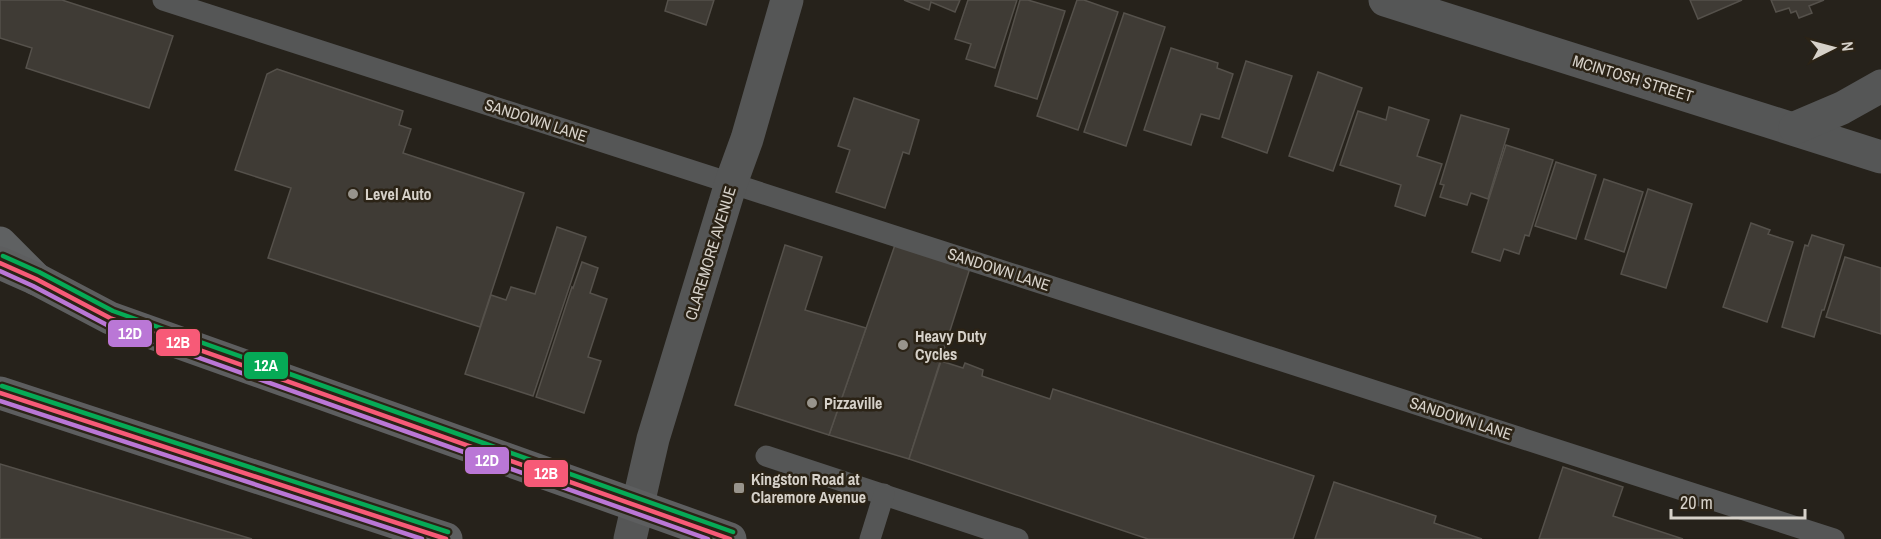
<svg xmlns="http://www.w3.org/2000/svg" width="1881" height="539" font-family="'Archivo Narrow',sans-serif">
<rect width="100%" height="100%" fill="#26221b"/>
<!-- building -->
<g fill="#3f3b35" stroke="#55514b" stroke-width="1.5">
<path d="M0 0H62L173 36 149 108 26 68 32 48 0 38Z"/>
<path d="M668 0H714L706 25 665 11Z"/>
<path d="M904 0H960L955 12 931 2 929 10Z"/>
<path d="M968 0H1017L995 68 966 59 971 44 955 39Z"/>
<path d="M1020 0H1028L1065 11 1037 99 995 86Z"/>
<path d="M1077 0H1084L1118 12 1078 130 1037 116Z"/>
<path d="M1690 0H1742L1698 19Z"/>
<path d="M1771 0H1824L1809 6 1812 13 1799 18 1796 11 1791 13 1789 8 1776 12Z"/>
<path d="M1124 13 1165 27 1126 146 1084 132Z"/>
<path d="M1171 48 1218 63 1217 68 1233 74 1219 119 1201 114 1191 145 1144 130Z"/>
<path d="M1246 61 1292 76 1267 153 1222 137Z"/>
<path d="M277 69 403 111 399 125 411 129 403 153 524 193 480 327 268 258 291 188 235 170 267 74Z"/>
<path d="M1318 72 1362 88 1333 171 1289 156Z"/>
<path d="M854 98 919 120 909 154 903 152 885 208 836 192 850 150 838 146Z"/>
<path d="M1389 107 1429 120 1417 156 1442 164 1425 216 1395 206 1401 185 1340 165 1358 111 1386 120Z"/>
<path d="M1461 115 1509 129 1488 199 1471 193 1467 205 1440 197 1444 185 1440 184Z"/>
<path d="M1506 145 1553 160 1529 236 1525 235 1519 254 1504 249 1500 261 1472 252Z"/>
<path d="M1556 162 1596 175 1576 239 1535 226Z"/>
<path d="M1604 179 1643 192 1624 252 1585 239Z"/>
<path d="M1648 189 1692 204 1666 288 1621 274Z"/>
<path d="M1751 223 1770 230 1768 234 1793 242 1767 322 1723 307Z"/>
<path d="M557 227 586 237 533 396 465 374 491 295 506 300 511 287 535 294Z"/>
<path d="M1812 235 1844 245 1824 310H1822L1814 337 1782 327 1805 245 1808 246Z"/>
<path d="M896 242 970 268 909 459 829 435Z"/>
<path d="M785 245 822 257 805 310 866 328 829 435 735 405Z"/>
<path d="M1845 257 1881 268V334L1826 317Z"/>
<path d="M582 262 598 268 590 293 607 299 588 357 601 361 584 413 536 397 572 287 573 288Z"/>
<path d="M941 361 963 368 965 363 983 370 982 376 1050 399 1053 389 1314 476 1293 539H1148L909 459Z"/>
<path d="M0 464 252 539H0Z"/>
<path d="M1563 467 1623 487 1613 516 1683 539H1539Z"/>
<path d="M1334 482 1436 516 1434 523 1482 539H1315Z"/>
</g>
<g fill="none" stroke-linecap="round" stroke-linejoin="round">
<!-- lane -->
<g stroke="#555656" stroke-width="21">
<path d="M163 0 1834 539"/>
<path d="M766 456 1018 539"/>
<path d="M870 539 884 494"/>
</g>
<!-- street -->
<g stroke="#555656" stroke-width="33">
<path d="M1385 0 1881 157"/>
<path d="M1795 128 1842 108 1881 86"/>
<path d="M630 539 653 439 731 183 747 139 787 0"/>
</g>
<!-- secondary -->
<path stroke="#5f6162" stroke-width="33" d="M0 243 36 279"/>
<!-- primary -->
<g stroke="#5d5e5f" stroke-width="33">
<path d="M0 263 36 279 110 318 730 539"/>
<path d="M0 393 446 539"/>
</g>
<defs>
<g id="bus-1">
<path d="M0 263 36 279 110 318 730 539"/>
<path d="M0 393 446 539"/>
</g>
<g id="bus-2">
<path d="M0 271 33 286 107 325 708 539"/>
<path d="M0 401 422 539"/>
</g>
<g id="bus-3">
<path d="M3 256 39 272 113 311 733 532"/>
<path d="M2 386 448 532"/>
</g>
</defs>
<!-- bus-1 casing -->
<use href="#bus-1" stroke="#2b2316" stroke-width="9"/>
<!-- bus-2 casing -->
<use href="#bus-2" stroke="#2b2316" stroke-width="9"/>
<!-- bus-3 casing -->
<use href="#bus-3" stroke="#2b2316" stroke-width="9"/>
<!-- bus-1 -->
<use href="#bus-1" stroke="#f75a77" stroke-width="4.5"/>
<!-- bus-2 -->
<use href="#bus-2" stroke="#ba77d6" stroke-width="4.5"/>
<!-- bus-3 -->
<use href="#bus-3" stroke="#06aa56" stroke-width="4.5"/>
</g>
<!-- markers -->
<g fill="#98948c" stroke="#2b2316" stroke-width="2">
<circle cx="353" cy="194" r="6"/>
<circle cx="903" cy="345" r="6"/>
<circle cx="812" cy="403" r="6"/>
<rect x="733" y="482" width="12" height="12" rx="3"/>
</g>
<g text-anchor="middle" stroke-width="5" stroke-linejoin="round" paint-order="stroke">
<!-- street labels -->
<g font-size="16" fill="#d6d1c9" stroke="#2b2316">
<text transform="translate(1633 78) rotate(17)" y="6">MCINTOSH STREET</text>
<text transform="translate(536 120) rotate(18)" y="6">SANDOWN LANE</text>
<text transform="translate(710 253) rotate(-73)" y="6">CLAREMORE AVENUE</text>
<text transform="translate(999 269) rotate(18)" y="6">SANDOWN LANE</text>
<text transform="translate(1461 418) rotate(18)" y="6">SANDOWN LANE</text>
</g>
<!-- poi labels -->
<g font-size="16" font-weight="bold" fill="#d6d1c9" stroke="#2b2316" text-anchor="start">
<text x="365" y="200">Level Auto</text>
<text x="915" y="342">Heavy Duty<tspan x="915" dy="18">Cycles</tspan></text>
<text x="824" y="409">Pizzaville</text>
<text x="751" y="485">Kingston Road at<tspan x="751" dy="18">Claremore Avenue</tspan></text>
</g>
</g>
<g stroke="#2b2316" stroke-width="2">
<rect x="107" y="319" width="46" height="29" rx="6" fill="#ba77d6"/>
<rect x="155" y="328" width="46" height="29" rx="6" fill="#f75a77"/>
<rect x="243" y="351" width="46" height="29" rx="6" fill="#06aa56"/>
<rect x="464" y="446" width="46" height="29" rx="6" fill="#ba77d6"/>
<rect x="523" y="459" width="46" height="29" rx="6" fill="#f75a77"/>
</g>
<g font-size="16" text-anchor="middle" font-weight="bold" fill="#fff">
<text x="130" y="339">12D</text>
<text x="178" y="348">12B</text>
<text x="266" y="371">12A</text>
<text x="487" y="466">12D</text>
<text x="546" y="479">12B</text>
</g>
<!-- north arrow -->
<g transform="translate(1833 48) rotate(84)" stroke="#2b2316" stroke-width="4.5" paint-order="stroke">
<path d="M0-4.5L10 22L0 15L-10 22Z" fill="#d6d1c9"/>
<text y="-9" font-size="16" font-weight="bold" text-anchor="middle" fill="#d6d1c9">N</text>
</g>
<!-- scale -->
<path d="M1671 509v9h134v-9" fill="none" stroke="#d6d1c9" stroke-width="3"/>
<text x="1680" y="509" font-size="18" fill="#d6d1c9" stroke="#2b2316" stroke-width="4.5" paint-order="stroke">20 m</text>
</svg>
